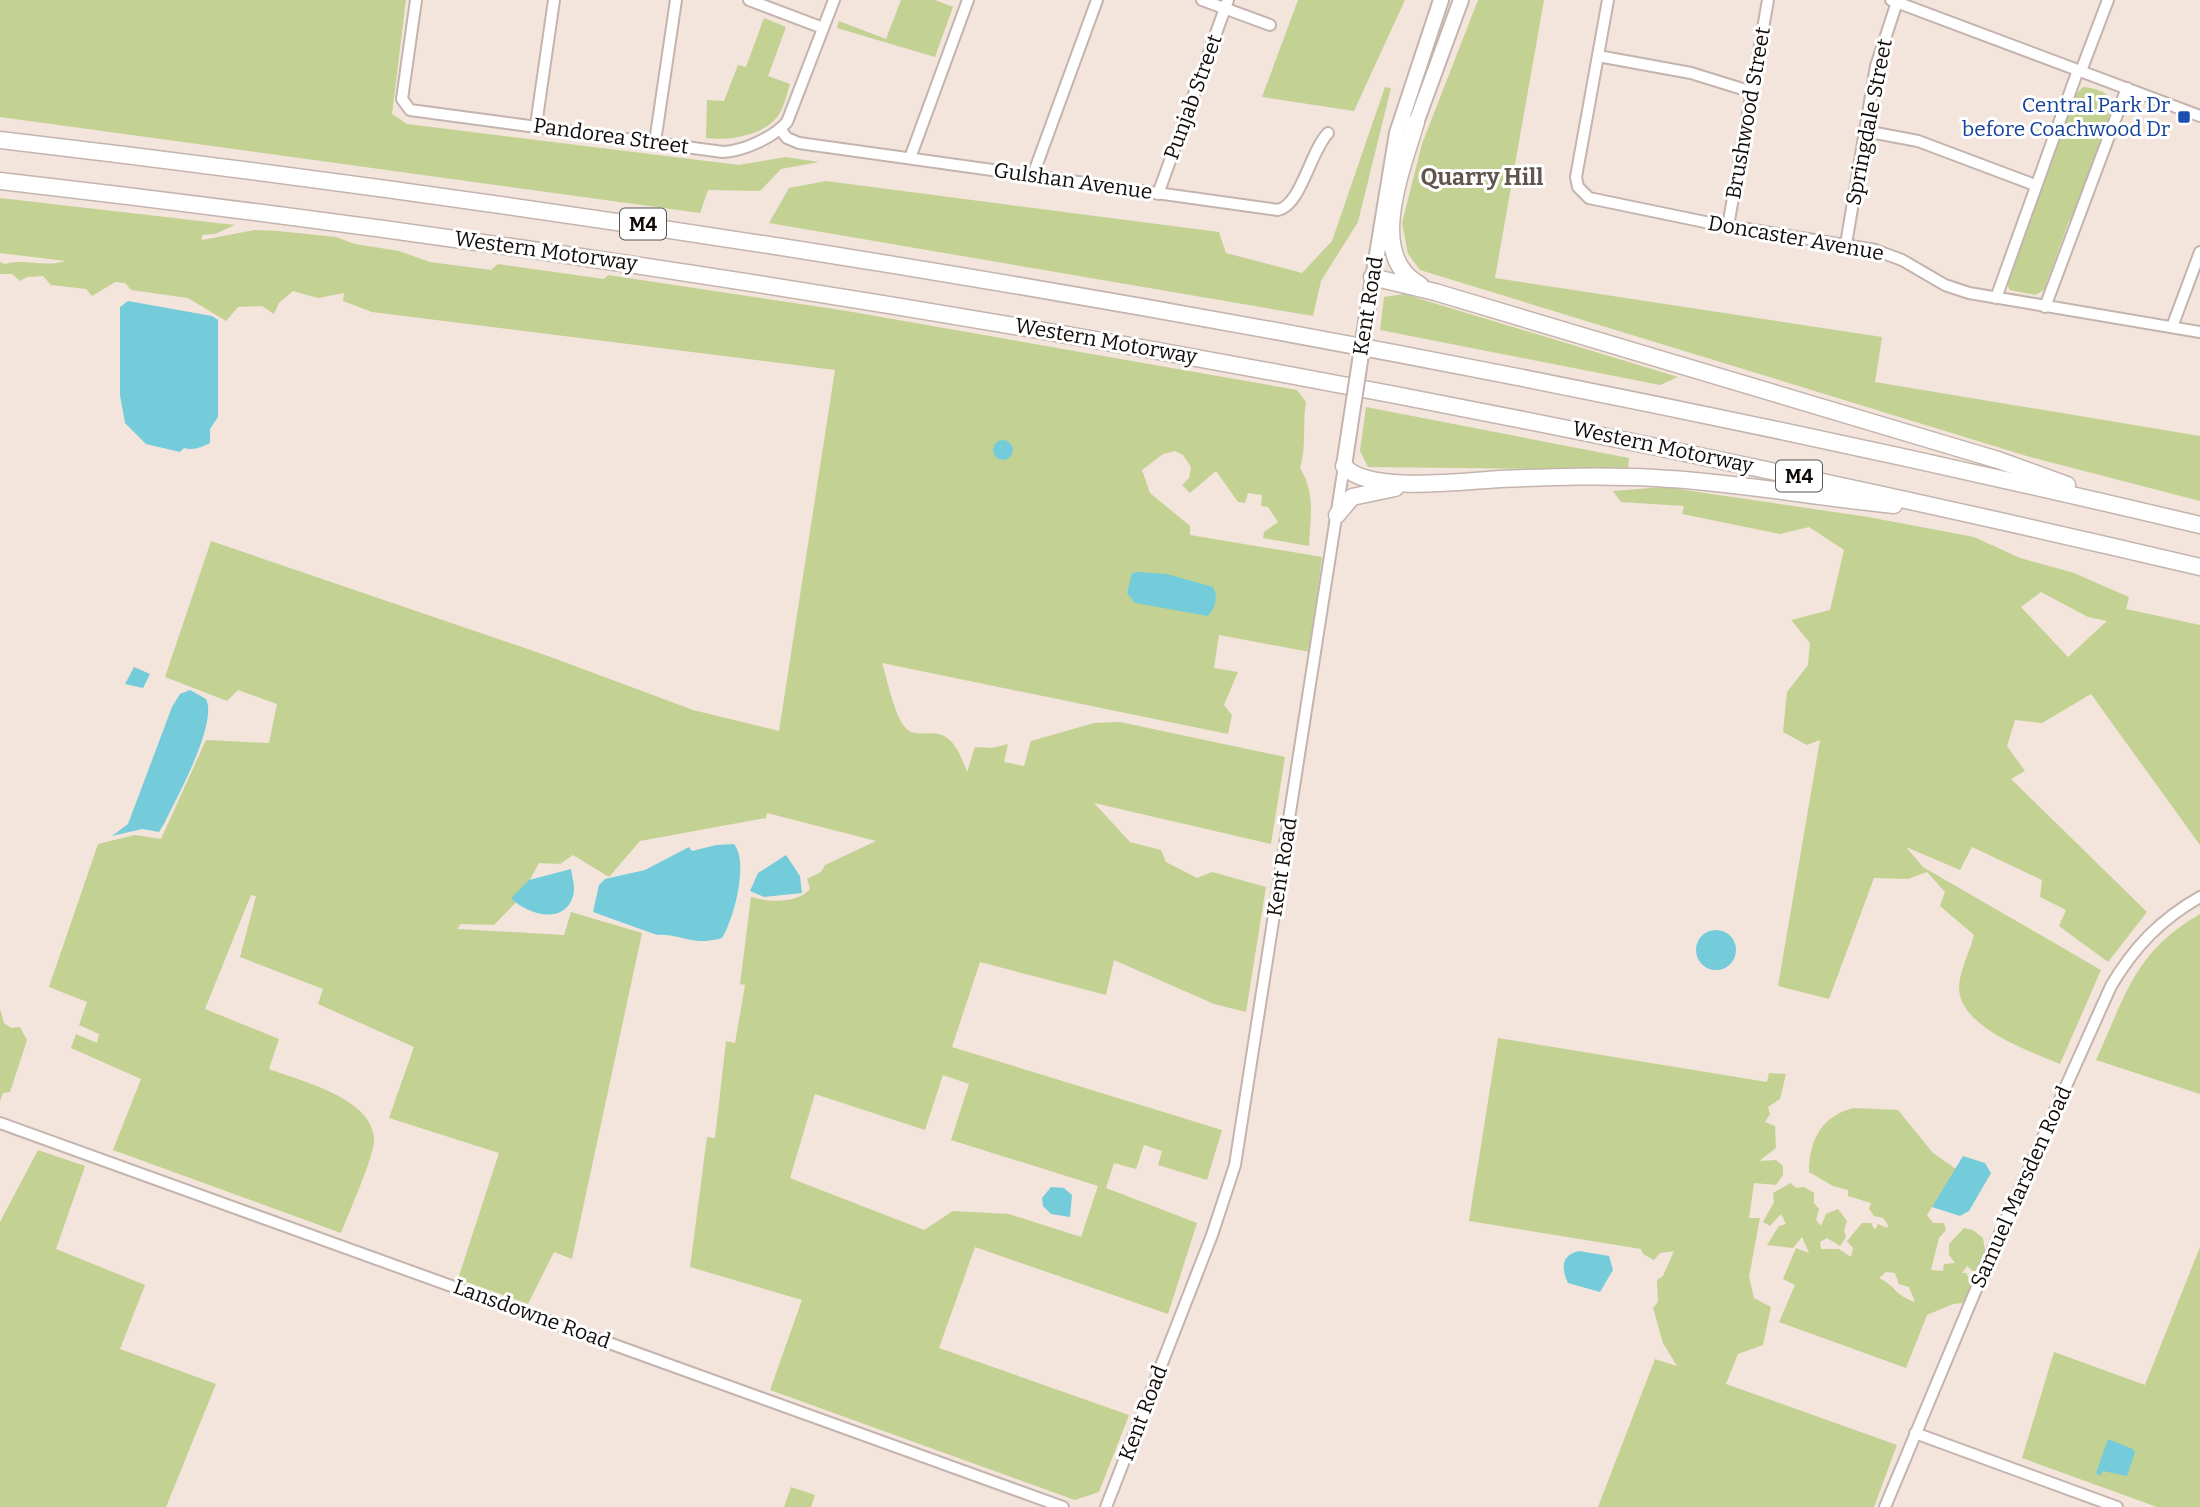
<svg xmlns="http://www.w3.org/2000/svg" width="2200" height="1507" font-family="Bitter,serif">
<rect width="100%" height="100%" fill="#f3e4dc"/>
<!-- green -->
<g fill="#c3d292" fill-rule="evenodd">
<path d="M0 0H406L392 114 407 124 739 165 786 157 819 162 781 169 760 191 708 190 700 213 0 117Z"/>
<path d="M901 0H935L953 7 935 57 837 28 839 21 886 39Z"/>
<path d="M1298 0H1405L1354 111 1262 97Z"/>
<path d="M1478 0H1544L1495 278 1882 337 1875 382 2200 436V501L2030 457 1420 270 1408 254 1402 223 1422 144Z"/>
<path d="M764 18 786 27 768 76 790 84C787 94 784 107 778 116 763 136 728 141 706 138L707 100 724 101 738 65 746 67Z"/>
<path d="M1385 87 1391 88 1358 222 1321 281 1313 316 769 223 789 188 826 181 1219 232 1226 253 1302 273 1332 241Z"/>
<path d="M2083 87C2094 88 2108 91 2113 103L2075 219 2069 221 2044 290 2035 295 2010 290 2006 283 2031 216 2029 211 2077 93Z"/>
<path d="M0 198 235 225 215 234 202 235V240L255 230 278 231 336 237 355 244 399 251 430 262 491 270 498 264 604 279 608 275 847 311 1297 390 1306 402C1302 424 1307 446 1300 468 1316 494 1310 517 1309 546L1263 538 1264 532 1278 522 1268 507 1261 506 1262 495 1248 493 1245 503 1238 502 1216 471 1190 493 1182 485 1189 478 1191 467 1183 455 1175 451 1163 454 1142 470 1150 493 1190 526V535L1322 557 1310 652 1219 635 1214 668 1238 672 1224 705 1232 715 1228 734 882 663C887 679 894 713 904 726 921 748 946 708 967 772L975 747 992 748 1008 744 1004 762 1024 766 1031 741 1094 723 1120 722 1285 757 1271 844 1094 803 1130 842 1161 850 1166 862 1197 878 1212 872 1266 887 1246 1012 1214 1004 1114 960 1106 995 980 962 952 1047 1222 1130 1207 1180 1158 1165 1162 1151 1144 1145 1136 1169 1114 1163 1106 1188 1197 1223 1168 1314 975 1247 939 1348 1129 1415 1099 1492 1075 1500 770 1390 802 1300 690 1267 707 1137 715 1138 726 1041 735 1043 745 985 740 984 751 897C769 902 797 904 810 889L807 879 821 872 825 865 876 841 767 813 766 818 640 841 609 877 573 855 560 864 539 863 520 898 494 925 461 924 457 929 564 935 571 912 642 933 572 1259 554 1252 528 1304 458 1279 499 1153 389 1118 414 1047 318 1004 323 989 240 957 256 896 251 895 205 1009 279 1039 269 1069C300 1081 375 1098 374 1141 374 1156 348 1215 341 1233L113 1150 141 1079 71 1048 76 1034 97 1043 99 1034 79 1025 87 1002 49 987 98 844 135 835 161 839 206 740 269 743 277 704 238 690 227 701 165 677 211 541 548 656 693 710 779 731 835 370 372 312 343 301 344 293 318 298 293 291 279 303 274 314 262 306 238 307 226 321 188 298 131 290 125 283 115 282 92 296 86 289 51 285 43 276 27 277 20 281 12 274H0V262L5 264C25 258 43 268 66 261L0 253ZM943 1075 969 1084 951 1140 1098 1186 1081 1237 1009 1214 953 1211 924 1230 790 1178 815 1094 925 1130Z"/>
<path d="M1404 294 1678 377 1660 385 1380 330 1384 297Z"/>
<path d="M1366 407 1629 458 1628 470 1368 467 1360 451Z"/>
<path d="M1664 487 1868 517 1974 537 2020 558 2074 573 2129 597 2126 609 2200 625V845L2091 694 2042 723 2015 720 2007 746 2025 771 2011 779 2147 912 2108 962 2059 926 2066 910 2040 897 2042 880 1972 847 1960 870 1906 847 1923 867 2101 970 2060 1064C2030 1051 1960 1028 1959 988 1959 972 1970 951 1974 935L1940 906 1945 892 1927 872 1908 879 1874 878 1829 999 1778 986 1820 740 1807 745 1783 732 1787 692 1808 665 1810 643 1791 620 1830 610 1844 550 1809 527 1780 534 1682 514 1684 506 1621 502 1613 491ZM2041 592 2088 617 2107 621 2068 657 2021 607Z"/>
<path d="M2200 914V1094L2096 1060C2126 995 2134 952 2200 914Z"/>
<path d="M0 1009 4 1023 11 1028 20 1027 27 1040 10 1092 3 1093 0 1101Z"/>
<path d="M1498 1038 1767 1082 1769 1073 1786 1074 1780 1099 1768 1107 1770 1114 1765 1122 1775 1126 1776 1148 1759 1161 1776 1160 1783 1166V1175L1776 1185 1754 1183 1749 1218H1760L1749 1277 1754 1298 1771 1307 1763 1345 1738 1354 1726 1384 1897 1445 1874 1507H1598L1655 1359 1677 1366 1663 1343 1653 1308 1658 1302 1657 1280 1663 1276 1674 1251 1660 1253 1654 1260 1643 1254 1641 1249 1469 1221Z"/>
<path d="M1853 1108 1898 1110 1933 1153 1956 1169 1927 1215 1933 1223H1944L1946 1230 1939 1238 1931 1270 1943 1271 1944 1264 1955 1263 1949 1255V1244L1964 1228 1973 1230 1983 1238 1985 1250 1977 1275 1967 1266 1962 1273H1966L1972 1284 1964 1303 1953 1304 1927 1315 1906 1368 1779 1322 1795 1285 1783 1279 1796 1248 1809 1253 1802 1237 1793 1248 1767 1245 1779 1226 1786 1224 1781 1214 1770 1226 1763 1222 1774 1202 1773 1193 1791 1183 1796 1188 1804 1187 1814 1193V1203L1819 1209 1816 1220 1821 1226 1826 1214 1838 1209 1847 1221 1844 1230 1846 1237 1840 1246 1827 1238 1820 1242 1821 1249H1839L1851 1257 1853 1248 1847 1241 1862 1223H1871L1875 1230 1878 1224 1887 1228 1888 1225 1883 1218 1874 1216 1869 1209 1871 1203 1848 1196V1190L1833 1186 1809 1172C1809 1140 1822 1116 1853 1108ZM1886 1272 1895 1273 1899 1284 1909 1287 1915 1302C1894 1295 1896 1286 1879 1278Z"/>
<path d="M38 1150 85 1166 56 1249 145 1285 120 1349 216 1384 166 1507H0V1222Z"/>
<path d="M2200 1247V1507H2157L2022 1458 2054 1352 2145 1385Z"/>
<path d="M791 1487 815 1495 811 1507H784Z"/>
</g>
<!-- water -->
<g fill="#74ccdb">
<path d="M128 301 212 316 218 320V417L210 429V443C202 447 192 451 184 448L180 452 146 444 125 423 120 395V307Z"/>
<circle cx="1003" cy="450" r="10"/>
<path d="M1138 572 1167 574 1213 587C1219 597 1215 608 1208 616L1135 603 1127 593 1132 573Z"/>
<path d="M134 667 150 674 143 688 125 684Z"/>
<path d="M190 690 206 699C218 723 177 797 165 822L159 832 142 829 112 836 128 824 172 707 180 694Z"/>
<path d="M734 844C749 862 734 919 722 938 691 947 680 933 657 935L593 912 599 885 605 879 645 870 689 847 692 851 716 845Z"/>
<path d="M786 855 800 876 802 893 764 897 750 891 758 873Z"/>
<path d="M571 869C572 877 576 889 573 896 564 927 525 913 511 898L529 880Z"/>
<circle cx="1716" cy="950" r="20"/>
<path d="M1963 1156 1985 1163 1991 1173 1969 1211 1960 1216 1932 1207Z"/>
<path d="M1051 1187 1064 1188 1072 1195 1070 1217 1051 1214 1043 1206 1042 1198Z"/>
<path d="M1579 1251 1609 1256 1613 1270 1600 1292 1568 1283C1561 1268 1561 1255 1579 1251Z"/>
<path d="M2108 1439 2133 1449 2135 1453 2127 1476 2103 1471 2100 1476 2096 1473Z"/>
</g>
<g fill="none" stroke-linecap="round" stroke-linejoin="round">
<defs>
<g id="minor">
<path d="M416 0 402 99 410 110 723 152C744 151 774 137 787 122L834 0"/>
<path d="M749 0 823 28"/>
<path d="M1202 0 1270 25"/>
<path d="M1608 0 1576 177 1578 187 1589 198 1705 222 1875 250 1902 260 1945 285 1969 293 2200 332"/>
<path d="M1891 0 2200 116"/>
<path d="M1598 56 1691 73 1752 92"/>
<path d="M2081 71 2108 0"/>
<path d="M536 125 554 0"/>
<path d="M780 129 787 138 799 143 1278 210C1301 205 1310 152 1328 133"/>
<path d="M1865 131 1918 141 2035 185"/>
<path d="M655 142 676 0"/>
<path d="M910 158 968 0"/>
<path d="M1033 175 1097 0"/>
<path d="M1158 194 1228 0"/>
<path d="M1728 226 1768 0"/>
<path d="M1846 244 1876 66 1897 2"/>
<path d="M1996 298 2078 70"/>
<path d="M2045 307 2127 88"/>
<path d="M2172 327 2200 252"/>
<path d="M0 1123 1063 1507"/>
<path d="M1915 1433 2117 1507"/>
<path d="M1106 1507 1212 1235 1235 1165 1344 466"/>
<path d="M1885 1507 1995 1244 2111 986C2134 947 2161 919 2200 897"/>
</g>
<g id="major">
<path d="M1413 131 1461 0"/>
<path d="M1368 309 1397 133 1441 0"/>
<path d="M1344 466 1350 426"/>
</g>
<g id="highway">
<path d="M1416 122C1403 168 1365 256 1420 285"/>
<path d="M0 140C740 227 1475 353 2200 525"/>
<path d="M0 181C741 266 1474 396 2200 567"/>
<path d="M1372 277 1435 292 1998 460 2067 485"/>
<path d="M1344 466C1367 494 1465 481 1500 479 1551 477 1603 475 1655 478 1735 482 1814 497 1894 505"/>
<path d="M1337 515 1352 497 1395 488"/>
</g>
</defs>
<!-- minor casing -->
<use href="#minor" stroke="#c3b4ad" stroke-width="14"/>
<!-- major casing -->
<use href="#major" stroke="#c3b4ad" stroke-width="18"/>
<!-- highway casing -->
<use href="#highway" stroke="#c3b4ad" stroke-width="19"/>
<!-- minor -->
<use href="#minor" stroke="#fff" stroke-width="10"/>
<!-- major -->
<use href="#major" stroke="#fff" stroke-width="14"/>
<!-- highway -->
<use href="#highway" stroke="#fff" stroke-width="16"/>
<defs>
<path id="major-bridge" d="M1350 426 1368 309"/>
</defs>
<!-- major-bridge casing -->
<use href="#major-bridge" stroke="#c3b4ad" stroke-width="18" stroke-linecap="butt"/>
<!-- major-bridge -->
<use href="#major-bridge" stroke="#fff" stroke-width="14"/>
</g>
<!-- markers -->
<rect fill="#1a4fb4" stroke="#fff" stroke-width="2.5" x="2177" y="110" width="14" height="14" rx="3.5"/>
<g text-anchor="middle" stroke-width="6" stroke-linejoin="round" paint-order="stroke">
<!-- shield labels -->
<g fill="#fff" stroke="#585553" stroke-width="2">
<rect x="620" y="208.5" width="46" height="31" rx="5"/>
<rect x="1776" y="460.5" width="46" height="31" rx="5"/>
</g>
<g font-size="19" font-weight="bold" fill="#110c09">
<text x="643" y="231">M4</text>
<text x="1799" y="483">M4</text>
</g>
<!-- street labels -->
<g font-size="21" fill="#110c09" stroke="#fff">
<text transform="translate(1193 97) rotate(-70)" y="7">Punjab Street</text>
<text transform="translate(1748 113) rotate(-80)" y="7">Brushwood Street</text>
<text transform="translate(1869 122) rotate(-79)" y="7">Springdale Street</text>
<text transform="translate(611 136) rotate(8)" y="7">Pandorea Street</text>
<text transform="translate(1073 181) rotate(8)" y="7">Gulshan Avenue</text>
<text transform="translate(1796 238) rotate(10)" y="7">Doncaster Avenue</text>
<text transform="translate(546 251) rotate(8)" y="7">Western Motorway</text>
<text transform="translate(1368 306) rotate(-81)" y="7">Kent Road</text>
<text transform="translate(1106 341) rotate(10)" y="7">Western Motorway</text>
<text transform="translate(1663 447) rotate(12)" y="7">Western Motorway</text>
<text transform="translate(1282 867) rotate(-81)" y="7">Kent Road</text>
<text transform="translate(2021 1187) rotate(-66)" y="7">Samuel Marsden Road</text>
<text transform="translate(532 1314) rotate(20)" y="7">Lansdowne Road</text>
<text transform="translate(1143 1413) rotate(-69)" y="7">Kent Road</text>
</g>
<!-- transit labels -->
<g font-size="21" fill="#164399" stroke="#fff" text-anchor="end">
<text x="2170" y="112">Central Park Dr<tspan x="2170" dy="24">before Coachwood Dr</tspan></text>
</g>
<!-- neighbourhood labels -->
<g font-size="23" font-weight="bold" fill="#62554e" stroke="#fff">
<text x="1482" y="185">Quarry Hill</text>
</g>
</g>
</svg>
